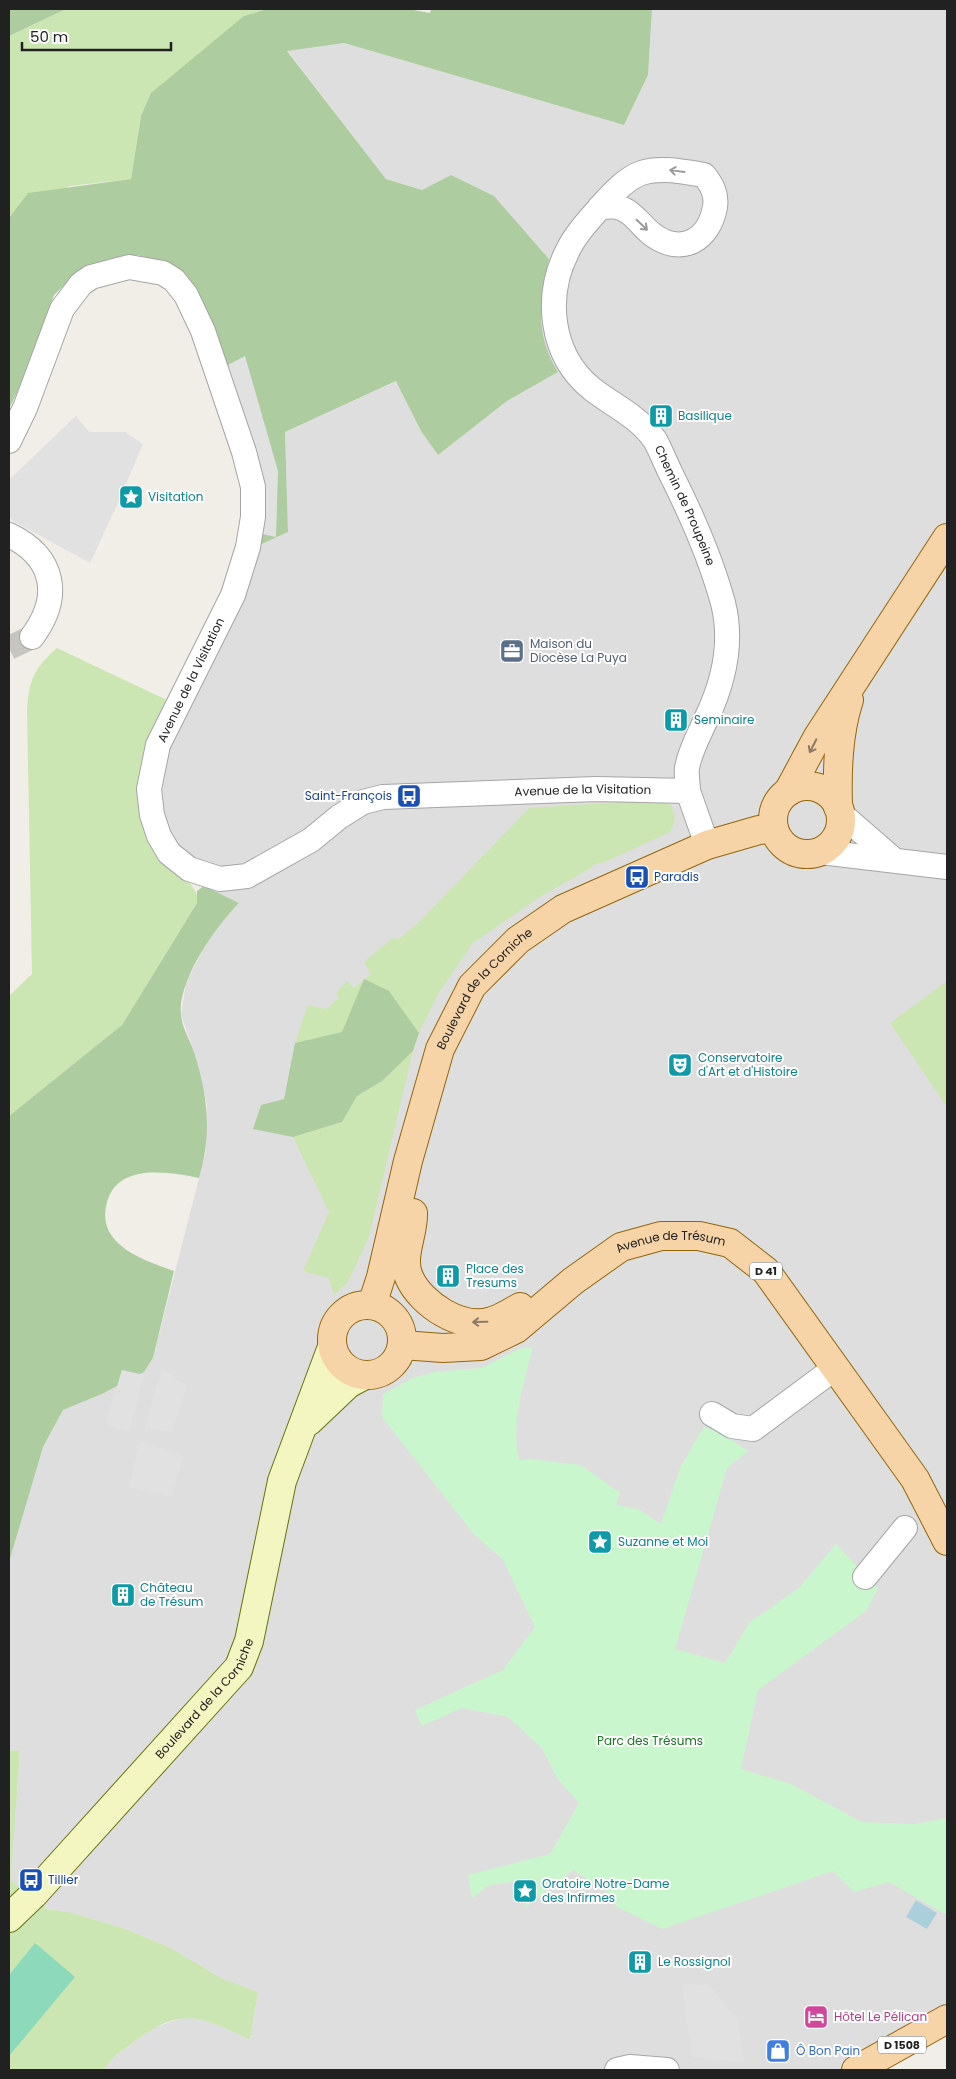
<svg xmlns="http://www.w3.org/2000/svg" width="956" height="2079" font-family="Poppins,sans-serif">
<rect width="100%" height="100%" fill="#f1eee8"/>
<!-- residential -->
<path fill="#dfdede" d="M652 9H947V2014L848 2070H104L108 2062 151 2029 185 2017 212 2022 250 2040 258 1992 221 1978 171 1948 123 1928 68 1912 47 1909 11 1880 20 1751 9 1750V1562L13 1543 43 1447 63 1410 102 1394 144 1372 153 1358 206 1151 207 1105 195 1055 181 1015 186 983 202 951 223 919 239 903 204 886 167 836 156 783 166 742 216 654 262 544 288 532 285 432 397 381 421 431 438 455 507 401 558 372 549 358 542 338 540 303 549 259 494 196 451 175 422 190 386 179 287 50 344 43 624 125 648 75Z"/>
<!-- grass -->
<g fill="#cce6b3">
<path d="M66 9H267L244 16 141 116 131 179 70 186 9 218V36Z"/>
<path d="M57 648 171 702 145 765 187 878 198 896 197 903 122 1025 9 1116V996L32 974 27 711C29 681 33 669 57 648Z"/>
<path d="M654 800 671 805C676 816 676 821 670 832L607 861 593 865 591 868 540 897 473 943 438 994 419 1033 389 991 342 1032 295 1043 308 1005 326 1009 339 998 336 993 347 981 354 988 371 974 364 962 394 937 399 939 419 922 529 808Z"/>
<path d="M947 981V1107L890 1023Z"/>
<path d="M413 1051 369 1237 348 1282 334 1295 329 1278 303 1271 329 1212 293 1137 342 1122 357 1096 382 1081Z"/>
<path d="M9 1750 20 1751 11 1880 47 1909 68 1912 123 1928 171 1948 221 1978 258 1992 250 2040C197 2015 182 2006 131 2044 121 2052 110 2058 104 2070H9Z"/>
</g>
<!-- forest -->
<g fill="#adcda0">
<path d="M9 9H66L9 36Z"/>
<path d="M267 9H408L430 13 431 9H652L648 75 624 125 344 43 287 51 386 179 422 190 451 175 494 196 549 259C540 302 534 333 558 372L507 401 438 455 421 431 396 381 285 432 288 532 262 544 256 539 254 472 165 263 138 255 108 259 78 272 54 295 24 378 9 409V218L28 193 131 179 141 116 151 93 244 16Z"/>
<path d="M204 886 239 903C216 926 177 981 181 1015 182 1028 191 1042 195 1055 208 1098 212 1134 199 1178 166 1171 113 1163 106 1207 103 1222 108 1234 119 1244 135 1258 155 1264 174 1271L153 1358 144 1372 102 1394 63 1410 43 1447 9 1562V1116L122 1025 197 903V891Z"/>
<path d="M364 979 389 991 419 1033 413 1051 382 1081 357 1096 342 1122 293 1137 253 1129 261 1105 284 1099 295 1043 342 1032Z"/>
</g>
<!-- park -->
<path fill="#caf6cd" d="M533 1347C524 1383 510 1423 519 1460L529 1459 581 1465 620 1493 616 1505 638 1509 661 1524 681 1466 704 1427 720 1432 748 1451 727 1468 675 1649 725 1663 750 1622 799 1588 836 1544 878 1588 866 1611 758 1690 741 1769 791 1784 862 1822 914 1824 947 1818V1915L889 1882 854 1892 833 1871 662 1929 615 1906 616 1898 573 1870 526 1907 517 1881 490 1885 472 1898 468 1875 550 1854 579 1803 557 1778 542 1748 508 1717 462 1708 422 1726 415 1710 503 1670 535 1627 503 1560 473 1533 382 1417 383 1394 415 1377 435 1372 482 1368 519 1349Z"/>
<!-- pitch -->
<path fill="#8dd9bc" d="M35 1943 75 1977 9 2056V1975Z"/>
<!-- parking -->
<g fill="#e1e1e1">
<path d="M245 356 278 471 276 537 262 534 224 367Z"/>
<path d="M76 416 89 432H125L143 444 116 507 90 563 15 522 9 517V480Z"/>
<path d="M162 1368 187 1386 172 1432 145 1428Z"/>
<path d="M122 1370 144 1375 129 1431 105 1425Z"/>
<path d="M140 1442 183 1456 172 1497 129 1487Z"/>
<path d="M682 1984 709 1985 738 2020 744 2063 692 2057Z"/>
</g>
<!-- water -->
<path fill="#acd0db" d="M916 1900 937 1913 927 1929 906 1917Z"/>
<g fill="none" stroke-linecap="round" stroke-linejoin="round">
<!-- street-tunnel -->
<path stroke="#c7c5c0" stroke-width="24" stroke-dasharray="24 12" stroke-linecap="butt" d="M9 648 32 637"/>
<defs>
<g id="street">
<path id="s1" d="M600 207C608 207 616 205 623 209 635 214 642 227 653 235 682 256 709 240 715 207 717 194 712 185 704 175 645 165 636 166 596 212 586 223 574 237 568 250 544 296 550 355 592 389 614 406 638 416 655 440 661 451 666 464 672 476 692 516 711 559 723 603 733 642 724 681 707 717 700 733 690 750 687 768 686 775 688 784 688 791"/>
<path id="s2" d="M9 441 25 408 62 309 81 284 91 277 129 267 163 273 174 280 186 295 203 331 244 452 253 487V517L248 547 233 595 158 745 149 789 152 815 159 836 169 853 189 869 220 879 247 876 311 840 339 817 363 802 383 797 596 789 688 791 707 845"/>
<path d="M9 535C55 557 62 597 32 637"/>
<path d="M840 813 893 859"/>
<path d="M821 852 947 867"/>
<path d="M712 1414 732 1426 753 1429 835 1368"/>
<path d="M865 1577 905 1528"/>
<path d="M617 2070 630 2067 667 2070"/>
</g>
<g id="secondary">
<path d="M309 1421 348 1384 363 1376"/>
<path id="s3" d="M9 1918 33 1895 239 1667 249 1641 282 1481 332 1347"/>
</g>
<g id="primary">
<circle cx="807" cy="820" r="34"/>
<path d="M788 792 817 738 947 538"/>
<path d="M838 807C837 771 838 734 849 700"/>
<path d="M413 1213C414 1234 400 1256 409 1277 421 1305 463 1331 492 1321 502 1318 511 1312 520 1307"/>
<circle cx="367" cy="1340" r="35"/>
<path id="s4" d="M372 1305 381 1277 408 1161 440 1049 472 986 518 940 563 909 707 845 759 830 774 829"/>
<path id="s5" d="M402 1345 443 1348 481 1346 516 1329 573 1281 621 1247 661 1236H699L730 1243 766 1271 915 1479 947 1541"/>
<path d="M856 2070 947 2019"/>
</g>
</defs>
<!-- street casing -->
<use href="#street" stroke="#a5a5a5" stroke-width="26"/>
<!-- secondary casing -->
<use href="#secondary" stroke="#68730d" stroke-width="30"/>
<!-- primary casing -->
<use href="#primary" stroke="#93660b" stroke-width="30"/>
<!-- street -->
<use href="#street" stroke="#fff" stroke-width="24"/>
<!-- secondary -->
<use href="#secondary" stroke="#f3f6c1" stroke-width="28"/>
<!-- primary -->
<use href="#primary" stroke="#f6d4a8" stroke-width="28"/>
</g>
<!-- one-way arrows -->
<defs><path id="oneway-shaft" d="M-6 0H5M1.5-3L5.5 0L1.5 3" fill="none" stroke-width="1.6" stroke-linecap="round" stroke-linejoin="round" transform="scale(1.25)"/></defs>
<g stroke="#9b9b9b">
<use href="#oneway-shaft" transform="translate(677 171) rotate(-172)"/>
<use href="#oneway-shaft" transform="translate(642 225) rotate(44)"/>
</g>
<g stroke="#8c7a64">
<use href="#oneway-shaft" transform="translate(813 746) rotate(117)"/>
<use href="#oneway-shaft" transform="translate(480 1322) rotate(179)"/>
</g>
<!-- icons -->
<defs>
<symbol id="building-square" viewBox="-11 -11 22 22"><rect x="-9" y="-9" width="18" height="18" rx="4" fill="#0f9aa8" stroke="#fff"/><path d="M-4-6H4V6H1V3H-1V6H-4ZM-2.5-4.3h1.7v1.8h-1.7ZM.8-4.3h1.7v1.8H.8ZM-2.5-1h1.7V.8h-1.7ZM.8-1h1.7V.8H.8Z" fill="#fff"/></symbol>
<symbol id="sight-square" viewBox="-11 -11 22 22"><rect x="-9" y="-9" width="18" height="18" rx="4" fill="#0f9aa8" stroke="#fff"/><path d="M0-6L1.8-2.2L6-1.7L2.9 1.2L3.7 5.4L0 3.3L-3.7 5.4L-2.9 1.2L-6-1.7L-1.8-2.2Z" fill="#fff"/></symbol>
<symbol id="office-square" viewBox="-11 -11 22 22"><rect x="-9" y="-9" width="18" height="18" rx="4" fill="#5c6f8a" stroke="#fff"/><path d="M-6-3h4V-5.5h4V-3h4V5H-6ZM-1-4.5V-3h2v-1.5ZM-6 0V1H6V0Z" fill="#fff"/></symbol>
<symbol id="bus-square" viewBox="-11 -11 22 22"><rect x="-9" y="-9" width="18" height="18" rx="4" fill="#1a4fb4" stroke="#fff"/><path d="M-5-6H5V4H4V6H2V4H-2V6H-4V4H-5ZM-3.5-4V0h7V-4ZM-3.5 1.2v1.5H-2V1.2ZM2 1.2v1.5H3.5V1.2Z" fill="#fff"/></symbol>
<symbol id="theatre-square" viewBox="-11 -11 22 22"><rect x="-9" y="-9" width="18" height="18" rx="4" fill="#0f9aa8" stroke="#fff"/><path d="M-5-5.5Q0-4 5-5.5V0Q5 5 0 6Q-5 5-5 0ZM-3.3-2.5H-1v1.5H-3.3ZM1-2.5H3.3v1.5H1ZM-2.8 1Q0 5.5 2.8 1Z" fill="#fff"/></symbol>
<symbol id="hotel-square" viewBox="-11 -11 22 22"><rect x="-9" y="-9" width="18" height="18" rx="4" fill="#d1479c" stroke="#fff"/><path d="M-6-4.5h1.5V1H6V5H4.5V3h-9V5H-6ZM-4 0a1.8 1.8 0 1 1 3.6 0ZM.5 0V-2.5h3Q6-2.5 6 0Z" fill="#fff"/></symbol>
<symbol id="shop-square" viewBox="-11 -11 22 22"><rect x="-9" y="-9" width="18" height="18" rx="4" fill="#3f7fe0" stroke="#fff"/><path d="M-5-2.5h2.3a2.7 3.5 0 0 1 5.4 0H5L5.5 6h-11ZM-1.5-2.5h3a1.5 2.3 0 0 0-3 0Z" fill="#fff"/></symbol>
</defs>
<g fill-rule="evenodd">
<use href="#building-square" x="647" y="402" width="28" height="28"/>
<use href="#sight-square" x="117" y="483" width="28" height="28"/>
<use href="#office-square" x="498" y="637" width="28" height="28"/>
<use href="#building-square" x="662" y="706" width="28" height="28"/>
<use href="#bus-square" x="395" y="782" width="28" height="28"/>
<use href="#bus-square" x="623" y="863" width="28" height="28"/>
<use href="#theatre-square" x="666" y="1051" width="28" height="28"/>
<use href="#building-square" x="434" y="1262" width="28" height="28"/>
<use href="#sight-square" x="586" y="1528" width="28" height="28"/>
<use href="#building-square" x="109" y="1581" width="28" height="28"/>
<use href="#bus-square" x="17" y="1866" width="28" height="28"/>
<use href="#sight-square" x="511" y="1877" width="28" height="28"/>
<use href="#building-square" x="626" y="1948" width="28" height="28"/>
<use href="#hotel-square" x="802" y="2003" width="28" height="28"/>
<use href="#shop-square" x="764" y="2037" width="28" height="28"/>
</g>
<g text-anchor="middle" stroke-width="4" stroke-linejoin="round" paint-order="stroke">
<!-- shield labels -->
<g fill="#fff" stroke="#646464" stroke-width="1">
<rect x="750" y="1262.5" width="32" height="17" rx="4"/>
<rect x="878" y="2036.5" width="48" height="17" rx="4"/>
</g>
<g font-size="11" font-weight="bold" fill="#212121">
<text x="766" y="1275">D 41</text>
<text x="902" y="2049">D 1508</text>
</g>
<!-- culture labels -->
<g font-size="12" fill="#0d838f" stroke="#fff" text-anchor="start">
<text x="678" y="420">Basilique</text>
<text x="148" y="501">Visitation</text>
<text x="694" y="724">Seminaire</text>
<text x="698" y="1062">Conservatoire<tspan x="698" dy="14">d'Art et d'Histoire</tspan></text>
<text x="466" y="1273">Place des<tspan x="466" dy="14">Tresums</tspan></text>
<text x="618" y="1546">Suzanne et Moi</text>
<text x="140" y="1592">Château<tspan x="140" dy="14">de Trésum</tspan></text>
<text x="542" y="1888">Oratoire Notre-Dame<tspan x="542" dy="14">des Infirmes</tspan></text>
<text x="658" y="1966">Le Rossignol</text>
</g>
<!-- street labels -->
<g font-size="12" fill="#212121" stroke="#fff">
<text dy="4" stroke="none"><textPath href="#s1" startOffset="660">Chemin de Proupeine</textPath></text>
<text transform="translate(191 680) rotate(-64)" y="4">Avenue de la Visitation</text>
<text dy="4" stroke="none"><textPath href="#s2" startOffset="1331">Avenue de la Visitation</textPath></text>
<text dy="4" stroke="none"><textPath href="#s4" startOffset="341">Boulevard de la Corniche</textPath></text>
<text dy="4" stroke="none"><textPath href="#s5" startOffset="302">Avenue de Trésum</textPath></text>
<text dy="4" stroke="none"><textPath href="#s3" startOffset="295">Boulevard de la Corniche</textPath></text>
</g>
<!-- service labels -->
<g font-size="12" fill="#4e5e75" stroke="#fff" text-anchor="start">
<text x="530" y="648">Maison du<tspan x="530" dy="14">Diocèse La Puya</tspan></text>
</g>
<!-- transit labels -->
<g font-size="12" fill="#164399" stroke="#fff" text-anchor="start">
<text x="392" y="800" text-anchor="end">Saint-François</text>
<text x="654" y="881">Paradis</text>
<text x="48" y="1884">Tillier</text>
</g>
<!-- park labels -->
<g font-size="12" fill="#147a1c" stroke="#fff">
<text x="650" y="1745">Parc des Trésums</text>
</g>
<!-- hotel labels -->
<g font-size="12" fill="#b23c85" stroke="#fff" text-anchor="start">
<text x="834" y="2021">Hôtel Le Pélican</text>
</g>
<!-- shop labels -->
<g font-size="12" fill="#366cbe" stroke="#fff" text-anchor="start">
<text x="796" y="2055">Ô Bon Pain</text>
</g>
</g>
<!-- border -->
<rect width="956" height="2079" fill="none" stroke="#212121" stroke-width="20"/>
<!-- scale -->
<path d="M22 42v8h149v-8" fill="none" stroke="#212121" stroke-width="2.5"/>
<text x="30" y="42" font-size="15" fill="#212121" stroke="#ffffff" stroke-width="4" paint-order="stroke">50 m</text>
</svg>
